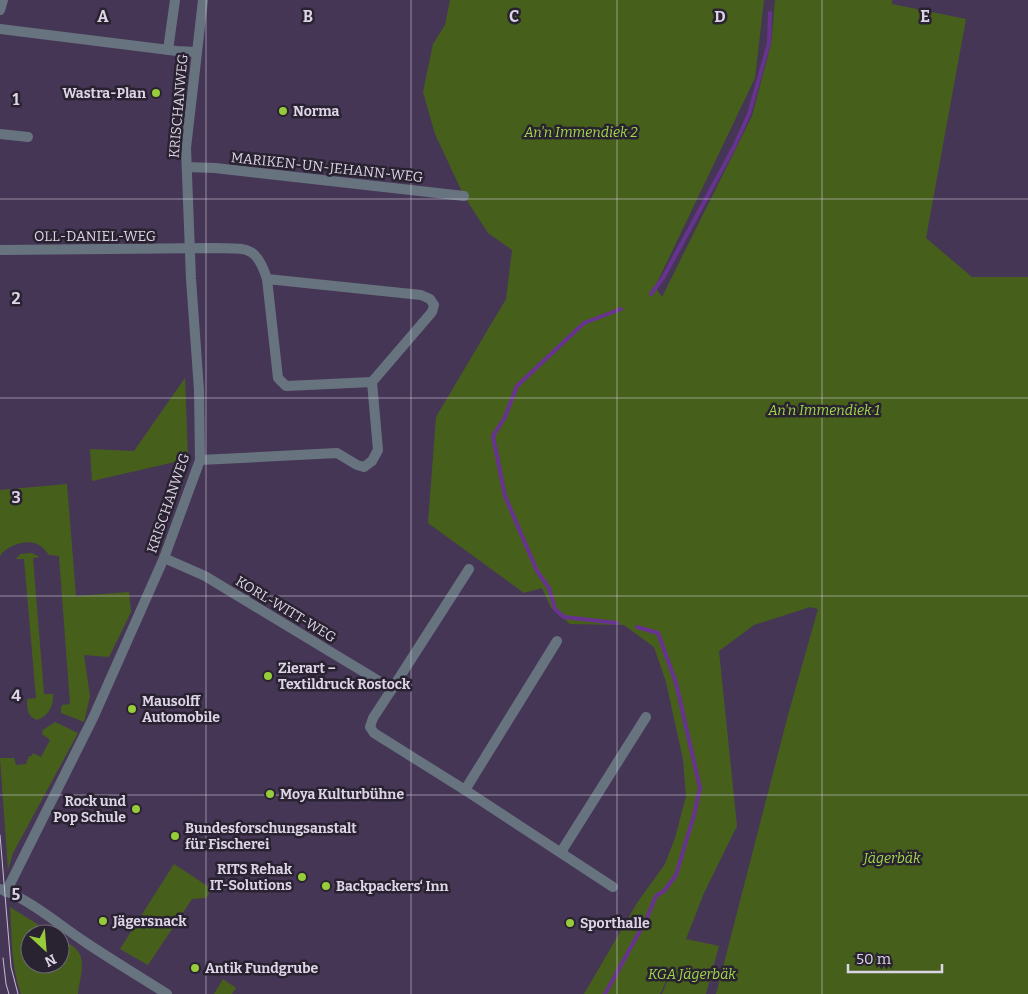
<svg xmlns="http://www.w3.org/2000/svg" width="1028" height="994" font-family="Bitter,serif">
<rect width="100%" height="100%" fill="#463655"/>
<!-- green -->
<g fill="#46601b">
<path d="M450 0H764L755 78 655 287 662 297 752 116 771 44 775 0H892V4L966 19 926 238 972 277H1028V994H716L788 715 818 609 810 607 754 625 719 651 737 826 704 893 686 939 719 946 706 994H662L673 967 660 994H584L637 903 665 864 675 838 686 796 683 759 666 682 654 647 624 625 570 624 551 608 542 588 524 593 428 523 436 417 506 299 512 250 488 233 464 196 435 134 423 92 433 44 445 25Z"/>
<path d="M185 378 188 459 92 481 90 449 134 451Z"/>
<path d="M67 484 76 596 129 592 131 612 109 657 84 655 90 696 84 722 61 713V708L62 705 70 704 59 556 49 555C46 551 42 546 37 544 26 539 6 546 0 556V490Z"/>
<path d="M32 553 40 557 33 558 44 694H53C54 706 48 716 37 720 27 716 27 709 27 699L36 698 24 559H16L20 554Z"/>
<path d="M55 722 78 733 13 853 8 870 0 758H14L16 765 26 764 29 756H32L33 753 41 757 50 740 42 734 43 730Z"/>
<path d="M174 864 212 889 206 898 192 899 148 965 120 949Z"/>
<path d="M10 907 53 934H30V964H60V939C65 942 73 945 77 950 87 962 79 980 78 994H21C11 966 12 936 10 907Z"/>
<path d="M223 979 236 988 232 994H214Z"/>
</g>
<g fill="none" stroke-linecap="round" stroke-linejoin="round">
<!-- stream -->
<g stroke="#683390" stroke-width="4">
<path d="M651 294 663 278 734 147 749 114 769 43 770 13"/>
<path d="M617 623 564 617 555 609 549 588 537 571 505 496 493 436 505 417 517 386 584 323 621 309"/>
<path d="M605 994 646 920 656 896 664 891 676 875 694 815 700 788 676 683 658 633 637 627"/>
</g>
<!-- minor -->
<g stroke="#677480" stroke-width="10">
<path d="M0 10 3 0"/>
<path d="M0 29 177 51 196 52"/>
<path d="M168 50 175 0"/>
<path d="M0 134 28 137"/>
<path d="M187 167 215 168 464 196"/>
<path d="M0 250 214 248C246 249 256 244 267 279L421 295 430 299 434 305 432 312 372 382 378 450 372 461 364 467 357 465 337 453 200 460"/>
<path d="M267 279 278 378 286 386 372 382"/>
<path d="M164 558 205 576 392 689 373 718 370 727 374 733 465 790 613 887"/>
<path d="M392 689 469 569"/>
<path d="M465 790 557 641"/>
<path d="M561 852 646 717"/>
<path d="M6 892 93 718 164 558 200 460 199 390 191 279 186 148 203 0"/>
</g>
<!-- tertiary -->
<path stroke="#677480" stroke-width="10" d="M0 889C31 900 58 924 85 942 112 960 140 977 167 994"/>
<!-- tram -->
<g stroke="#c6bcd1" stroke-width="1">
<path d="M0 835 11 967 18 994"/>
<path d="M3 958 6 984 9 994"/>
</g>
</g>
<!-- grid -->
<path fill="none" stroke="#ddd4e7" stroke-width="1" stroke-opacity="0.55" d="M206 0V994M411 0V994M617 0V994M822 0V994M0 199H1028M0 398H1028M0 596H1028M0 795H1028"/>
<!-- markers -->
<g fill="#96cc39" stroke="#292230" stroke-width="2">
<circle cx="156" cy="93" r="5"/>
<circle cx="283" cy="111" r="5"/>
<circle cx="268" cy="676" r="5"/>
<circle cx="132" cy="709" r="5"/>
<circle cx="270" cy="794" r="5"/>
<circle cx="136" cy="809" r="5"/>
<circle cx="175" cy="836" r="5"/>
<circle cx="302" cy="877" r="5"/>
<circle cx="326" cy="886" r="5"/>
<circle cx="103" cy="921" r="5"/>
<circle cx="570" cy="923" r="5"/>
<circle cx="195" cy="968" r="5"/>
</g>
<g text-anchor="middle" stroke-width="5" stroke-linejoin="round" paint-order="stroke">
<!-- poi labels -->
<g font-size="14" font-weight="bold" fill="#ddd4e7" stroke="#292230" text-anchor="start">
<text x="146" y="98" text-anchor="end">Wastra-Plan</text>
<text x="293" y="116">Norma</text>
<text x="278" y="673">Zierart –<tspan x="278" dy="16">Textildruck Rostock</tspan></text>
<text x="142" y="706">Mausolff<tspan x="142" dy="16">Automobile</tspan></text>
<text x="280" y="799">Moya Kulturbühne</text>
<text x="126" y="806" text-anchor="end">Rock und<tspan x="126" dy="16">Pop Schule</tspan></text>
<text x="185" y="833">Bundesforschungsanstalt<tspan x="185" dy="16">für Fischerei</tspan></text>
<text x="292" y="874" text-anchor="end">RITS Rehak<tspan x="292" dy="16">IT-Solutions</tspan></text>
<text x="336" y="891">Backpackers‘ Inn</text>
<text x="113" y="926">Jägersnack</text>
<text x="580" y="928">Sporthalle</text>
<text x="205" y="973">Antik Fundgrube</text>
</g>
<!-- street labels -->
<g font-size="14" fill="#ddd4e7" stroke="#292230">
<text transform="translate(178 106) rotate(-85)" y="5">KRISCHANWEG</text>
<text transform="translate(327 167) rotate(6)" y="5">MARIKEN-UN-JEHANN-WEG</text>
<text x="95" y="241">OLL-DANIEL-WEG</text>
<text transform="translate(168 503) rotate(-71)" y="5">KRISCHANWEG</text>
<text transform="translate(286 609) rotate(31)" y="5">KORL-WITT-WEG</text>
</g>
<!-- park labels -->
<g font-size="14" font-style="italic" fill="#a2d948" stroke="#292230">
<text x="581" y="137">An'n Immendiek 2</text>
<text x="824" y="415">An'n Immendiek 1</text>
<text x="892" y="863">Jägerbäk</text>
<text x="692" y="979">KGA Jägerbäk</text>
</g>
</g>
<g font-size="16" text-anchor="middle" font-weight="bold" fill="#ddd4e7" stroke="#292230" stroke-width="5" stroke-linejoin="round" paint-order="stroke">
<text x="103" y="22">A</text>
<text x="308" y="22">B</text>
<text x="514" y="22">C</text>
<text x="720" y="22">D</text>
<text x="925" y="22">E</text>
<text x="16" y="105">1</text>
<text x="16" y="304">2</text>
<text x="16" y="503">3</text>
<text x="16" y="701">4</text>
<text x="16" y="900">5</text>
</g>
<!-- north arrow -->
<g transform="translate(45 949) rotate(154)"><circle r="24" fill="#292230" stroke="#716979"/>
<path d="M0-4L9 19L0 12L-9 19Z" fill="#96cc39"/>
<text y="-8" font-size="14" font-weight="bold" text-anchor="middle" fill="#ddd4e7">N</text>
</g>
<!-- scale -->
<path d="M848 964v8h94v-8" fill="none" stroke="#ddd4e7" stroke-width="2.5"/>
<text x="856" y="964" font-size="15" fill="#ddd4e7" stroke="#292230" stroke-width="4" paint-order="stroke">50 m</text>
</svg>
